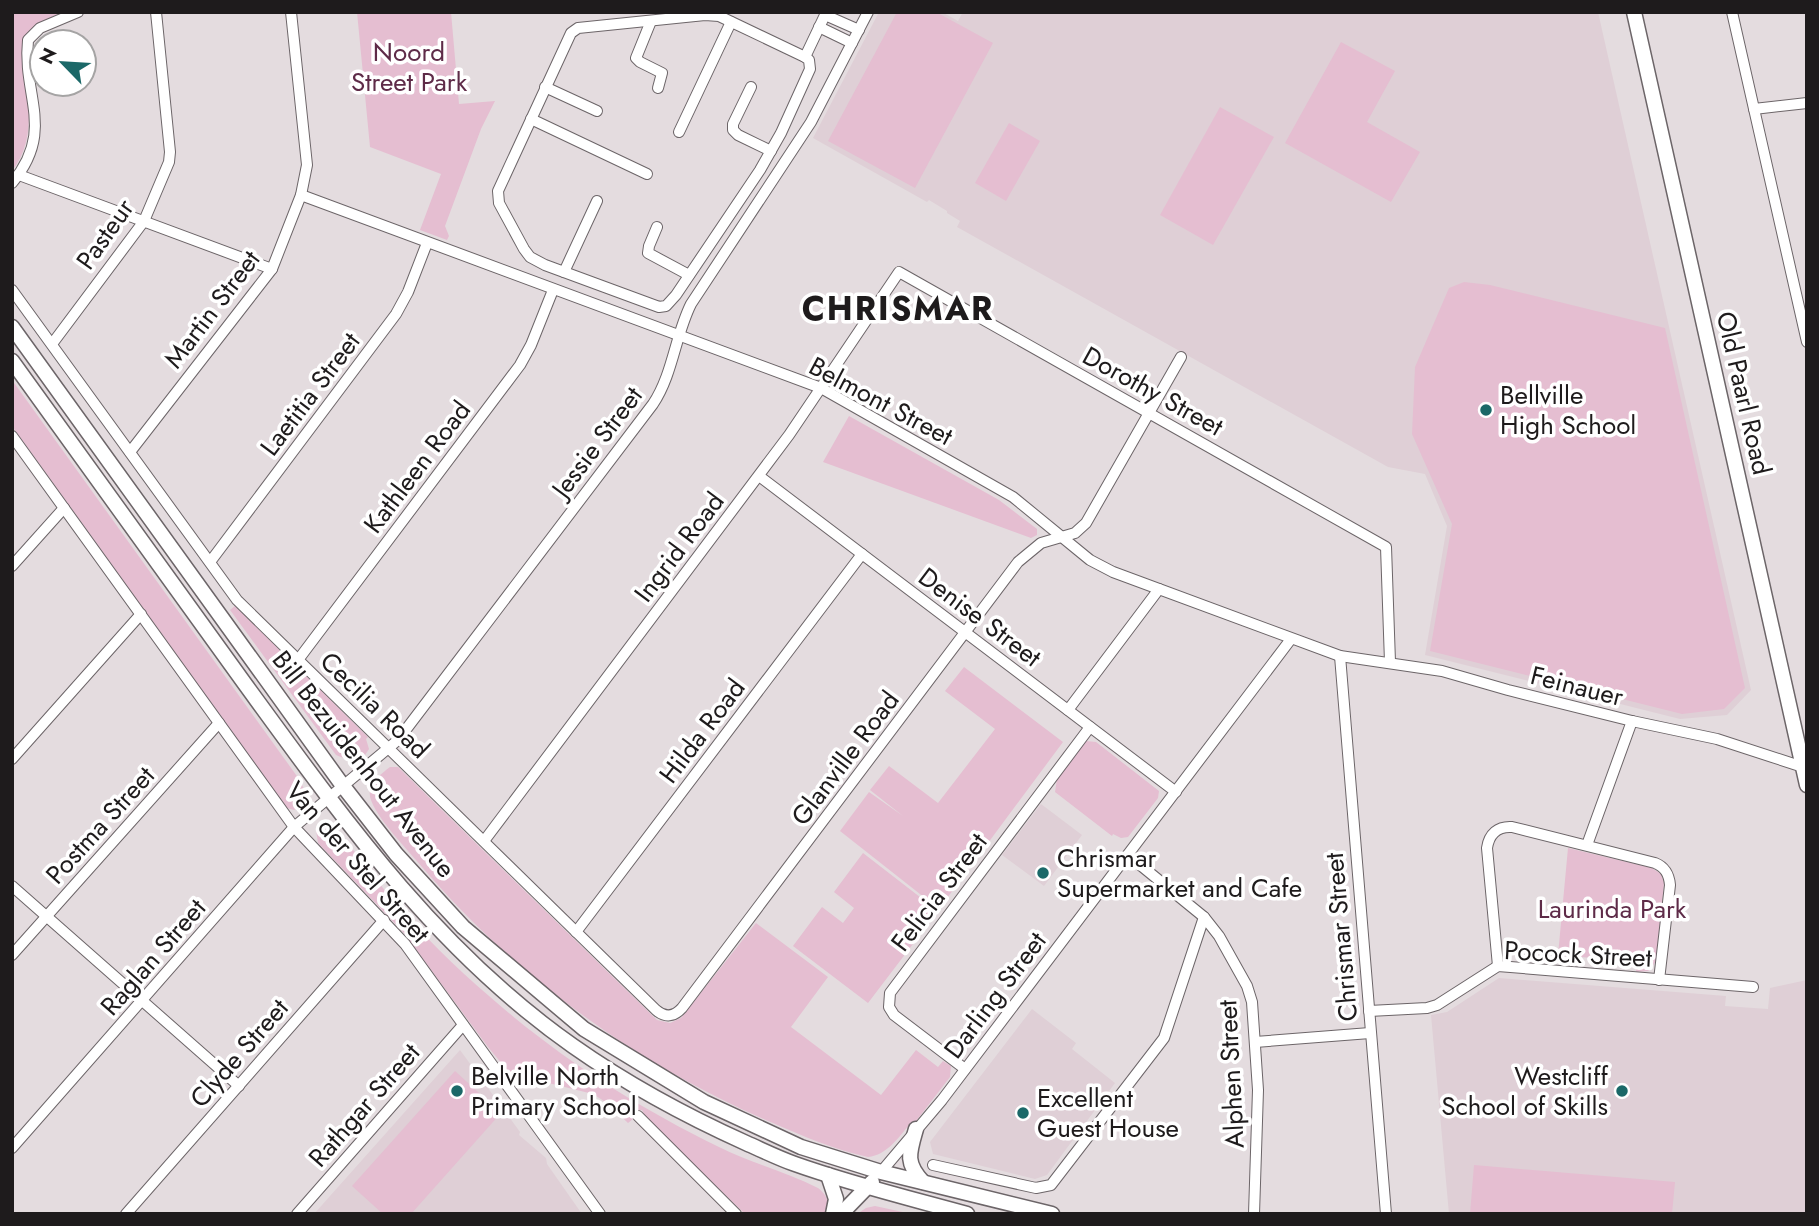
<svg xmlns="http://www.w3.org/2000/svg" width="1819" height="1226" font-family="Jost,sans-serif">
<rect width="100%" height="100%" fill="#e4dcdf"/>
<!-- built -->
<g fill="#dfcfd6">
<path d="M879 12H942L958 21 963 12H1598L1751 690 1727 715 1680 719 1425 655 1447 526 1425 474 1388 467 957 227 960 221 947 213V211L929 200 927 202 813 138Z"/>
<path d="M1041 804 1082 835 1044 886 1002 855Z"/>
<path d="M1499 978 1726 996 1725 1006 1768 1009 1770 988 1807 980V1214H1449L1431 1015 1447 1012Z"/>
<path d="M1032 1009 1076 1043 1072 1049 1115 1083 1047 1175 1035 1179 933 1154 930 1142Z"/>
<path d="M460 1050 520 1132 519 1135 546 1158 547 1164 582 1214H314Z"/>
</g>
<!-- green -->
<g fill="#e5bed1">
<path d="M12 12H62C44 21 27 26 22 47 26 88 40 136 12 171Z"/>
<path d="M357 12H451L459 104 495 101 481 129 445 226 449 236 447 240 420 230 441 174 370 147Z"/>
<path d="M897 12H936L993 43 915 188 828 141Z"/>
<path d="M1341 42 1395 71 1367 122 1420 152 1391 202 1285 143Z"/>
<path d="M1220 107 1274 137 1213 245 1160 215Z"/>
<path d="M1009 123 1040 141 1006 201 975 183Z"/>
<path d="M1464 282 1490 285 1665 328 1745 688 1724 709 1682 714 1430 651 1452 524 1412 434 1415 367 1449 288Z"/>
<path d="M12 380 299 779 305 791 301 807 294 810 287 808 12 426Z"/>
<path d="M849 416 999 500 1037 529V535L1031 538 823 462Z"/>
<path d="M235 606 368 737 366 739 369 749 363 758 355 763 336 755 230 610Z"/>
<path d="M964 667 1063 742 939 909 840 831 869 792 903 816 870 790 889 766 938 803 995 729 945 691Z"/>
<path d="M1086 741 1096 742 1159 791 1158 798 1128 837 1121 838 1113 834 1112 836 1055 792 1057 779Z"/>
<path d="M390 767H398L657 1020 670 1023 681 1018 756 923 828 977 791 1027 881 1095 916 1050 938 1067 943 1061 951 1066 950 1077 913 1125 910 1124C898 1138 887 1155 868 1157 835 1150 803 1136 773 1123 636 1065 512 974 416 860 405 847 366 807 370 791 372 781 382 773 390 767Z"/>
<path d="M324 824C343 831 379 884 394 902 423 935 455 967 489 996 558 1057 637 1107 719 1147 751 1163 786 1172 818 1188 828 1196 830 1202 824 1214H745L646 1118 642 1110 634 1111 633 1119 628 1123 607 1103 593 1094 516 1075 513 1077 488 1047 403 932 318 843 316 830 319 826Z"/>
<path d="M1568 848 1652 868 1661 874 1664 883 1656 961 1649 971 1636 972 1637 962 1558 955Z"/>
<path d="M863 853 938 911 868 1003 793 946 822 907 843 923 854 908 834 892Z"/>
<path d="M455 1071 501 1113 411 1214H383L352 1186Z"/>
<path d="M1474 1165 1675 1182 1672 1214H1470Z"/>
<path d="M875 1206 912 1214H857L866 1208Z"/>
</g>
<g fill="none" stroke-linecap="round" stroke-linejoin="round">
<defs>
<g id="street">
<path d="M1732 12 1807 342"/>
<path d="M705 15 719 16 805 57 809 60 810 69 781 133 760 170 676 295 666 306 659 307 545 265 530 257 524 249 499 203 498 191 571 33 578 28Z"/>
<path d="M651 21 636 58 640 62 662 73 658 88"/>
<path d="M819 27 852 43"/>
<path d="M805 57 825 15 859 30"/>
<path d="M545 87 597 111"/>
<path d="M751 87 733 124V130L738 135 771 151"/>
<path d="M1754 109 1807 103"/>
<path d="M531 119 647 174"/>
<path d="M679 132 731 22"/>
<path d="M19 175 272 269"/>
<path d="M12 183C56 130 22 96 28 40L40 28 78 12"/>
<path d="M301 195 821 388 1013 497 1090 560 1113 572 1340 656 1442 671 1508 690 1632 721 1717 739 1806 768"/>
<path d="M657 227 649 246 648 253 689 275"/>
<path d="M564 272 597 201"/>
<path d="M12 290 237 600 656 1010C665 1018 674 1017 682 1008L1018 562 1041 543 1075 533 1086 523 1181 357"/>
<path d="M52 344 144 221 169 162 170 152 156 12"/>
<path d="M12 436 294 827 405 944 600 1214"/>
<path d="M130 452 272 269 301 195 307 165 291 12"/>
<path d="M759 476 1176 792"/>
<path d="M210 562 396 314 408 292 427 243"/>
<path d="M12 566 64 508"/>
<path d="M1340 656 1386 1214"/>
<path d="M298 660 520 365 531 345 553 290"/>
<path d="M1068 710 1159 589"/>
<path d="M12 759 141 614"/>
<path d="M484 841 789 435 899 272 1386 547 1390 662"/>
<path d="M1587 845 1632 721"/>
<path d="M1128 855 1204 917 1219 936 1247 986 1252 1002 1258 1090 1254 1214"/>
<path d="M12 886 239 1086"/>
<path d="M576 932 862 554"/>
<path d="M12 955 219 723"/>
<path d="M1498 966 1487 848C1489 834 1498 826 1512 827L1655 863C1665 867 1669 874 1670 885L1659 980"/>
<path d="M1369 1011 1427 1008 1437 1005 1498 966 1753 987"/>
<path d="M1255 1042 1370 1033"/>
<path d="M965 1069 894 1015 889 1007 890 993 1090 727"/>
<path d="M638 1116 736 1214"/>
<path d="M12 1148 294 827 398 740 653 404C673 374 675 336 691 304L811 122 868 12"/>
<path d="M933 1165 1036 1188 1051 1185 1164 1038 1204 917"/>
<path d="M881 1172 942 1100 1291 639"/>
<path d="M126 1214 384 920"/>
<path d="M297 1214 463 1025"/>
</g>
<g id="secondary">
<path d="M1634 12 1807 785"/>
<path d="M12 327 343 786 396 854 463 927 584 1029 704 1102 801 1147 881 1172 1052 1214"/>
<path d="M12 361C90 469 167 577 245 684 342 817 436 950 573 1046 627 1084 686 1116 746 1143 762 1150 778 1158 795 1164 851 1184 909 1198 967 1214"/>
<path d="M916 1129C909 1153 905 1163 923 1182"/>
<path d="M828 1175 836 1199 833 1214"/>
<path d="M841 1214 872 1182"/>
</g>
</defs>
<!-- street casing -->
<use href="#street" stroke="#6c6568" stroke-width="12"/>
<!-- secondary casing -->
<use href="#secondary" stroke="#6c6568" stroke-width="17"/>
<!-- street -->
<use href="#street" stroke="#fff" stroke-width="10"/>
<!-- secondary -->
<use href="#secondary" stroke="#fff" stroke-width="14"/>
</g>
<!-- markers -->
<g fill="#1b6868" stroke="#fff" stroke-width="2.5">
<circle cx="1486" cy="410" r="7"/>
<circle cx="1043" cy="873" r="7"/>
<circle cx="457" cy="1091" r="7"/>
<circle cx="1622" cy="1091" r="7"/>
<circle cx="1023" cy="1113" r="7"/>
</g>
<g text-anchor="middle" stroke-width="7" stroke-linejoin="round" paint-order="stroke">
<!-- park labels -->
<g font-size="26" fill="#5e2b48" stroke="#fff">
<text x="409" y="61">Noord<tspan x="409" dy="30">Street Park</tspan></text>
<text x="1612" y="918">Laurinda Park</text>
</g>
<!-- street labels -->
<g font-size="26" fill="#1e1b1c" stroke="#fff">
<text transform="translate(105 234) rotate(-55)" y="9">Pasteur</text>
<text transform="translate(212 309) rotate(-53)" y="9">Martin Street</text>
<text transform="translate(1153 391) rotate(29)" y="9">Dorothy Street</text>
<text transform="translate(1744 393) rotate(77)" y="9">Old Paarl Road</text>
<text transform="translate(310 394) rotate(-53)" y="9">Laetitia Street</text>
<text transform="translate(881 401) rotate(28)" y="9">Belmont Street</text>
<text transform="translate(597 442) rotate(-53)" y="9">Jessie Street</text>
<text transform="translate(417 467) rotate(-53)" y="9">Kathleen Road</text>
<text transform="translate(679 547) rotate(-53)" y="9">Ingrid Road</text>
<text transform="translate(980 617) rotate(37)" y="9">Denise Street</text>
<text transform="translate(1577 686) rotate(14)" y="9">Feinauer</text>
<text transform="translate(375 705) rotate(44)" y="9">Cecilia Road</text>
<text transform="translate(702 731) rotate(-53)" y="9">Hilda Road</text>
<text transform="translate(845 758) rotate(-53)" y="9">Glanville Road</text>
<text transform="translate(364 764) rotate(52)" y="9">Bill Bezuidenhout Avenue</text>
<text transform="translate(100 825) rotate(-48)" y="9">Postma Street</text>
<text transform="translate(358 862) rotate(49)" y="9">Van der Stel Street</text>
<text transform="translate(939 892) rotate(-53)" y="9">Felicia Street</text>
<text transform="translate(1341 937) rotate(-95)" y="9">Chrismar Street</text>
<text transform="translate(1578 954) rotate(3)" y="9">Pocock Street</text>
<text transform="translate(153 957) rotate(-49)" y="9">Raglan Street</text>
<text transform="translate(995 995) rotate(-53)" y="9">Darling Street</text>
<text transform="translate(239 1053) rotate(-49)" y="9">Clyde Street</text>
<text transform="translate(1231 1074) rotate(-93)" y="9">Alphen Street</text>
<text transform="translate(364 1105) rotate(-49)" y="9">Rathgar Street</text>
</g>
<!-- poi labels -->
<g font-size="26" fill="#1e1b1c" stroke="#fff" text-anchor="start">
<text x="1500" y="404">Bellville<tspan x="1500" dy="30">High School</tspan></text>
<text x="1057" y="867">Chrismar<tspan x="1057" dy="30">Supermarket and Cafe</tspan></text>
<text x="471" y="1085">Belville North<tspan x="471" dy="30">Primary School</tspan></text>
<text x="1608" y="1085" text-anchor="end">Westcliff<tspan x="1608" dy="30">School of Skills</tspan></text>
<text x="1037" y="1107">Excellent<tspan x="1037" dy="30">Guest House</tspan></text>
</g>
<!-- district labels -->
<g font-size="33" font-weight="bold" letter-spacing="2" fill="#1e1b1c" stroke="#fff">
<text x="898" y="320">CHRISMAR</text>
</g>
</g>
<!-- border -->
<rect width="1819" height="1226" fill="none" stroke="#1e1b1c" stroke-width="28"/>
<!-- north arrow -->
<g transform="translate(63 63) rotate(295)"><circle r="33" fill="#ffffff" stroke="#a5a4a4" stroke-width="2"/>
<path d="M0-5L12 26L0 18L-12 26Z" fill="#1b6868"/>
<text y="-10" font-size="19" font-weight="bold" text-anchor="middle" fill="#1e1b1c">N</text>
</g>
</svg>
